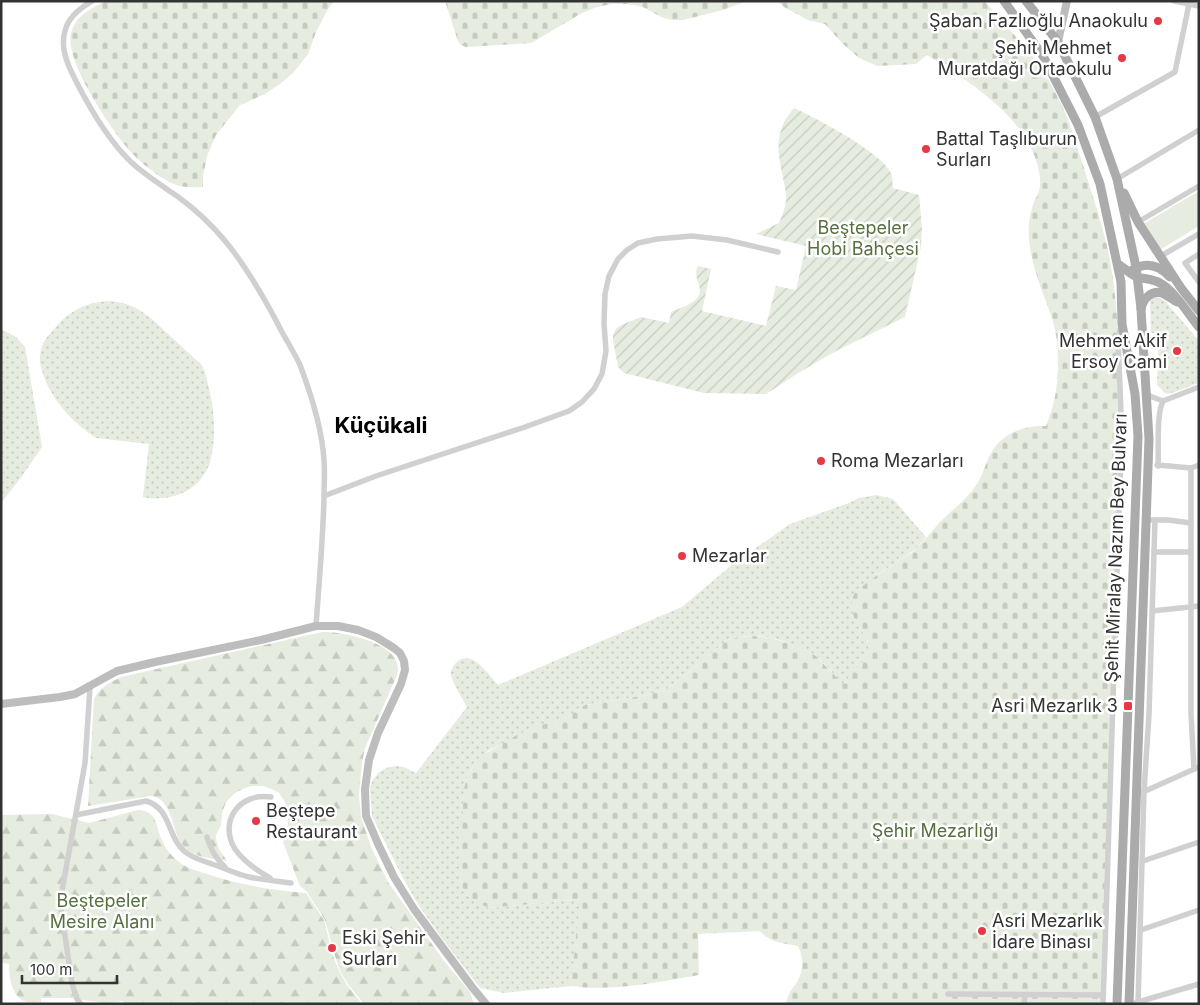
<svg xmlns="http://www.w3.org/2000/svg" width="1200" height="1005" font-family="Inter,sans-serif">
<defs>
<pattern id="grass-dots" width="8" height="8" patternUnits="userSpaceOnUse" patternTransform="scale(1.25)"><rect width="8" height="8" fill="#e6ecdf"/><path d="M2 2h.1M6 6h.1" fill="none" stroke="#c6cbc0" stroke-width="1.8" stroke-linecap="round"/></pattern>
<pattern id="forest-firs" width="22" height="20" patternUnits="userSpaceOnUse" patternTransform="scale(1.25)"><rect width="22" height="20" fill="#e6ecdf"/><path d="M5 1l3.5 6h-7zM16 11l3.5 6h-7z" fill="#c6cbc0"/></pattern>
<pattern id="cemetery-stones" width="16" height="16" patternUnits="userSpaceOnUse" patternTransform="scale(1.25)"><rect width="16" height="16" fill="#e6ecdf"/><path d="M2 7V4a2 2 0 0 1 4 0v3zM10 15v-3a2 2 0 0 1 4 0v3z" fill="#c6cbc0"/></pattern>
<pattern id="garden-furrows" width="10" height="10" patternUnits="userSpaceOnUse" patternTransform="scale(1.25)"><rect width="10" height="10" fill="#e6ecdf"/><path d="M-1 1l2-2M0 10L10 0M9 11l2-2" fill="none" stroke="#c6cbc0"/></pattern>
</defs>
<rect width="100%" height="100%" fill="#fff"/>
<!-- grass -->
<g fill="url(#grass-dots)">
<path d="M1154 298H1160L1165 301 1199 341V383L1169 394 1165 393 1157 385 1159 333H1151L1150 300Z"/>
<path d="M109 301C136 303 148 315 167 333 176 341 184 349 192 356 195 359 199 362 201 364 206 372 208 384 210 393 215 415 216 440 210 462 201 491 170 503 143 497L149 444 96 438C75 424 58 407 47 384 42 372 37 360 42 347 44 339 50 334 55 328 69 311 86 302 109 301Z"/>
<path d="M1 329 16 337 25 347 42 447 20 479 1 503Z"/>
<path d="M876 495 893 499 926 537 916 549 877 575 853 611 859 627 866 637 868 644V653L865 661 852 672 847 682 843 685C835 676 826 664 816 656 812 653 807 651 802 649 778 637 753 632 727 640L676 683 662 691 647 695 585 705 567 717 527 731 488 751 475 764 468 775 464 788 461 883C467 896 476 904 490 908L581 899 571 986 504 993 480 988 441 937 419 906 402 876 372 816 370 787 373 780 378 773 386 768 396 766 404 767 416 773 467 707C463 699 452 682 451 675 450 670 454 664 458 661 473 650 489 675 498 685L682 607 733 564 790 524 849 503 859 498Z"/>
</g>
<!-- forest -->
<g fill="url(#forest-firs)">
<path d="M322 632C343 631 407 644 397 675L365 748 362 763 359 795 361 817 371 847 388 882 444 961 470 992 474 1004H364L348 984 340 971 334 953 325 920 307 892 300 886 283 842 288 825V816L285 802 279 793 274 790 263 786H251L245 788 235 793 226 802 222 813 221 825 216 835V839L219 849 227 861C215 859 199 858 189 851 168 836 177 800 151 796L88 806 94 699C100 687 109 683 121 677Z"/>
<path d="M138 810C158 811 155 826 162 840 166 850 173 858 182 864 189 869 198 871 207 874 239 885 272 890 306 893L324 920 332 953 339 971 347 985 362 1004H124L123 1001 105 1003 69 998H41V1002C36 1002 28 1003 24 1001 11 995 9 976 9 964L1 963V815L52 814 89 823Z"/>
</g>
<!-- cemetery -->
<g fill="url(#cemetery-stones)">
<path d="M106 1H334L327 11 316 32 308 54 294 72 280 84 265 94 240 105 216 135 207 156 203 176V187C191 188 179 187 169 182 155 174 141 163 130 151 112 131 64 60 71 34 75 16 90 9 106 1Z"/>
<path d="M445 1H747L723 10 683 20H672L661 17 645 8 639 6 627 4H612L597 7 582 13 531 43 466 47 461 45 458 41Z"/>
<path d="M777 1H984C1010 30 1036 57 1054 90 1069 116 1075 141 1084 168 1093 198 1104 228 1110 260 1119 309 1119 361 1120 411L1102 1004H786C787 1000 788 996 790 992 792 988 795 985 797 982 804 970 804 958 798 946 784 943 770 943 760 931L698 934 699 975C657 982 614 992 571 986L580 899 490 908 479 904 470 897 463 888 459 878 464 788 468 775 475 764 483 755 517 735 536 727 567 717 585 705 647 695 662 691 676 683 727 640 740 637 753 636 771 638 798 646 816 656 843 684 847 683C847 667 870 668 868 645 868 637 862 633 858 626 853 617 849 602 855 593 858 589 863 586 867 583 878 574 890 567 901 559 906 556 913 553 917 548 925 540 932 531 940 522 950 512 963 502 972 491 981 480 984 468 989 457 1000 434 1023 425 1046 426 1049 419 1051 412 1053 405 1060 380 1060 339 1051 315 1042 290 1031 265 1029 239 1028 227 1029 216 1033 205 1034 200 1038 196 1039 191 1043 178 1036 156 1029 144 1010 108 962 76 927 55L916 64 877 66 859 58 842 43 825 24 808 20 784 7Z"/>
</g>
<!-- park -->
<path fill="#e6ecdf" d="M1199 191V226L1153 254 1138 227Z"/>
<!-- garden -->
<path fill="url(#garden-furrows)" d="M794 108C816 118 881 152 891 173 893 177 892 184 893 188L919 195 922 229 921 247 905 317 836 351 800 372 766 394 704 393 624 373 618 367 613 340V335L616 329 621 325 641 317 669 323 671 312C682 307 705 302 699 285 696 278 695 273 698 266L711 269 702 311 766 326 776 286 796 290 806 246 756 234 779 223C783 214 786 206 786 197 786 190 784 184 783 178 777 150 774 131 794 108Z"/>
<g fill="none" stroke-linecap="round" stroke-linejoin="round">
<!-- street -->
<g stroke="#d0d0d0" stroke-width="5.5">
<path d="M92 1C80 8 68 17 65 31 63 38 63 47 65 54 67 65 73 75 78 85 92 112 109 141 131 162 145 175 161 185 177 196 195 209 212 225 226 242 248 269 266 301 282 332 288 343 295 354 300 365 311 394 322 428 324 460 325 472 324 485 324 497 323 540 319 583 316 626"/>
<path d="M1174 1 1199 6"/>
<path d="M1095 117 1175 72 1189 4"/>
<path d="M1117 179 1199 130"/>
<path d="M1138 222 1199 186"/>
<path d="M1199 254 1185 263 1199 282"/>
<path d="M1161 256 1199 234"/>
<path d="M1147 395 1163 401 1199 387"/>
<path d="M1157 465 1191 468 1199 465"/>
<path d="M1158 466C1159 448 1156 416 1163 401"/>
<path d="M1191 468V714L1194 769"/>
<path d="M324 496 376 476 525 427 569 411 582 402 594 389 602 374 606 351 604 323 605 294 609 276 618 259 627 250 638 243 657 239 692 236 727 240 778 252"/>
<path d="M1146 520H1168L1191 523"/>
<path d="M1154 552H1191"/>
<path d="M1152 611 1199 606"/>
<path d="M1143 792 1199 767"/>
<path d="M76 815 146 801C171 808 167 836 184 851 192 858 203 861 212 864 224 868 236 874 249 877 263 880 277 881 291 883"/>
<path d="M207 837C211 849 215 858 225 867"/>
<path d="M1143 861 1199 842"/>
<path d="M270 878C258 871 243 861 235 849 218 821 240 792 271 797"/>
<path d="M1141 930 1199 910"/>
<path d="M948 994 1103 995"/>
<path d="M1135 1003 1199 984"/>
<path d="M81 1004 77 999 72 983 60 902 85 763 90 687"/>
<path d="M1024 1004 1025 995"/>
<path d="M1103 1004 1105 949 1121 450V412L1118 338 1121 326"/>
<path d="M1138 1004 1144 791 1149 714 1155 520"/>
</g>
<!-- secondary -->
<g stroke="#bdbdbd" stroke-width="8">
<path d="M1058 42 1067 1"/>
<path d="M1 704 60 697 75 694 117 671 155 662 261 640 316 626H338L358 630 376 637 394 648 400 653 404 661 405 670 401 684 378 733 369 760 365 789 366 816 379 846 394 877 414 909 472 987 486 1004"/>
</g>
<!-- primary -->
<g stroke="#ababab" stroke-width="9">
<path d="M1004 1 1043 56 1078 125 1100 184 1121 282 1122 324 1135 394 1138 436 1117 1004"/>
<path d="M1026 1 1058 42 1095 117 1117 179 1136 267 1141 309 1149 439 1129 1004"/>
<path d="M1124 193 1138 222 1181 288 1199 311"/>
<path d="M1118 264C1124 268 1130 274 1137 277 1145 279 1153 279 1160 283 1174 290 1189 315 1199 327"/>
<path d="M1131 271C1145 261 1159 265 1170 277"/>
<path d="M1141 309C1143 299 1151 290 1162 293 1167 295 1172 299 1177 302"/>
</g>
</g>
<!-- markers -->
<g fill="#e63946" stroke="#fff" stroke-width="2">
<circle cx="1158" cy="21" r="5"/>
<circle cx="1122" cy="58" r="5"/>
<circle cx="926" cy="149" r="5"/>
<circle cx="1177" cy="351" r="5"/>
<circle cx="821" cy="461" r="5"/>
<circle cx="682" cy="556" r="5"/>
<rect x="1123" y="701" width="10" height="10" rx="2.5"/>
<circle cx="256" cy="821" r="5"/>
<circle cx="982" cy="931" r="5"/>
<circle cx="332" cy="948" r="5"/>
</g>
<g text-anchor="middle" stroke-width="5" stroke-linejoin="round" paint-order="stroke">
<!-- poi labels -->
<g font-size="18" fill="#333" stroke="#fff" text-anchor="start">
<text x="1148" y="27" text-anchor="end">Şaban Fazlıoğlu Anaokulu</text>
<text x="1112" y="54" text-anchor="end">Şehit Mehmet<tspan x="1112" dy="21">Muratdağı Ortaokulu</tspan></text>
<text x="936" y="145">Battal Taşlıburun<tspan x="936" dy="21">Surları</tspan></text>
<text x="1167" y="347" text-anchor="end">Mehmet Akif<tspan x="1167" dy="21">Ersoy Cami</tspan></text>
<text x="831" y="467">Roma Mezarları</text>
<text x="692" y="562">Mezarlar</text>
<text x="1118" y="712" text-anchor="end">Asri Mezarlık 3</text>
<text x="266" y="817">Beştepe<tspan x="266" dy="21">Restaurant</tspan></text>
<text x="992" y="927">Asri Mezarlık<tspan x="992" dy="21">İdare Binası</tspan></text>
<text x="342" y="944">Eski Şehir<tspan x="342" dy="21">Surları</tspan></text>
</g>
<!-- park labels -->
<g font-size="18" fill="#56703f" stroke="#fff">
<text x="863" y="234">Beştepeler<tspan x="863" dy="21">Hobi Bahçesi</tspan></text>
<text x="935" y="837">Şehir Mezarlığı</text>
<text x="102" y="907">Beştepeler<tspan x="102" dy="21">Mesire Alanı</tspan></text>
</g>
<!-- street labels -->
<g font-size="18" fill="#333" stroke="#fff">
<text transform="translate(1116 548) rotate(-88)" y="6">Şehit Miralay Nazım Bey Bulvarı</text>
</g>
<!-- district labels -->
<g font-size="22" font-weight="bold" fill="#000" stroke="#fff">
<text x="381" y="433">Küçükali</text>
</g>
</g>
<!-- border -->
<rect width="1200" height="1005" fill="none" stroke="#333333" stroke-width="5"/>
<!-- scale -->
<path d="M22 975v8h95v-8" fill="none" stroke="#333333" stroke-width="2.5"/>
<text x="30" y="975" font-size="15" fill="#333333" stroke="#ffffff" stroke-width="4" paint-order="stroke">100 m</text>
</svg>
